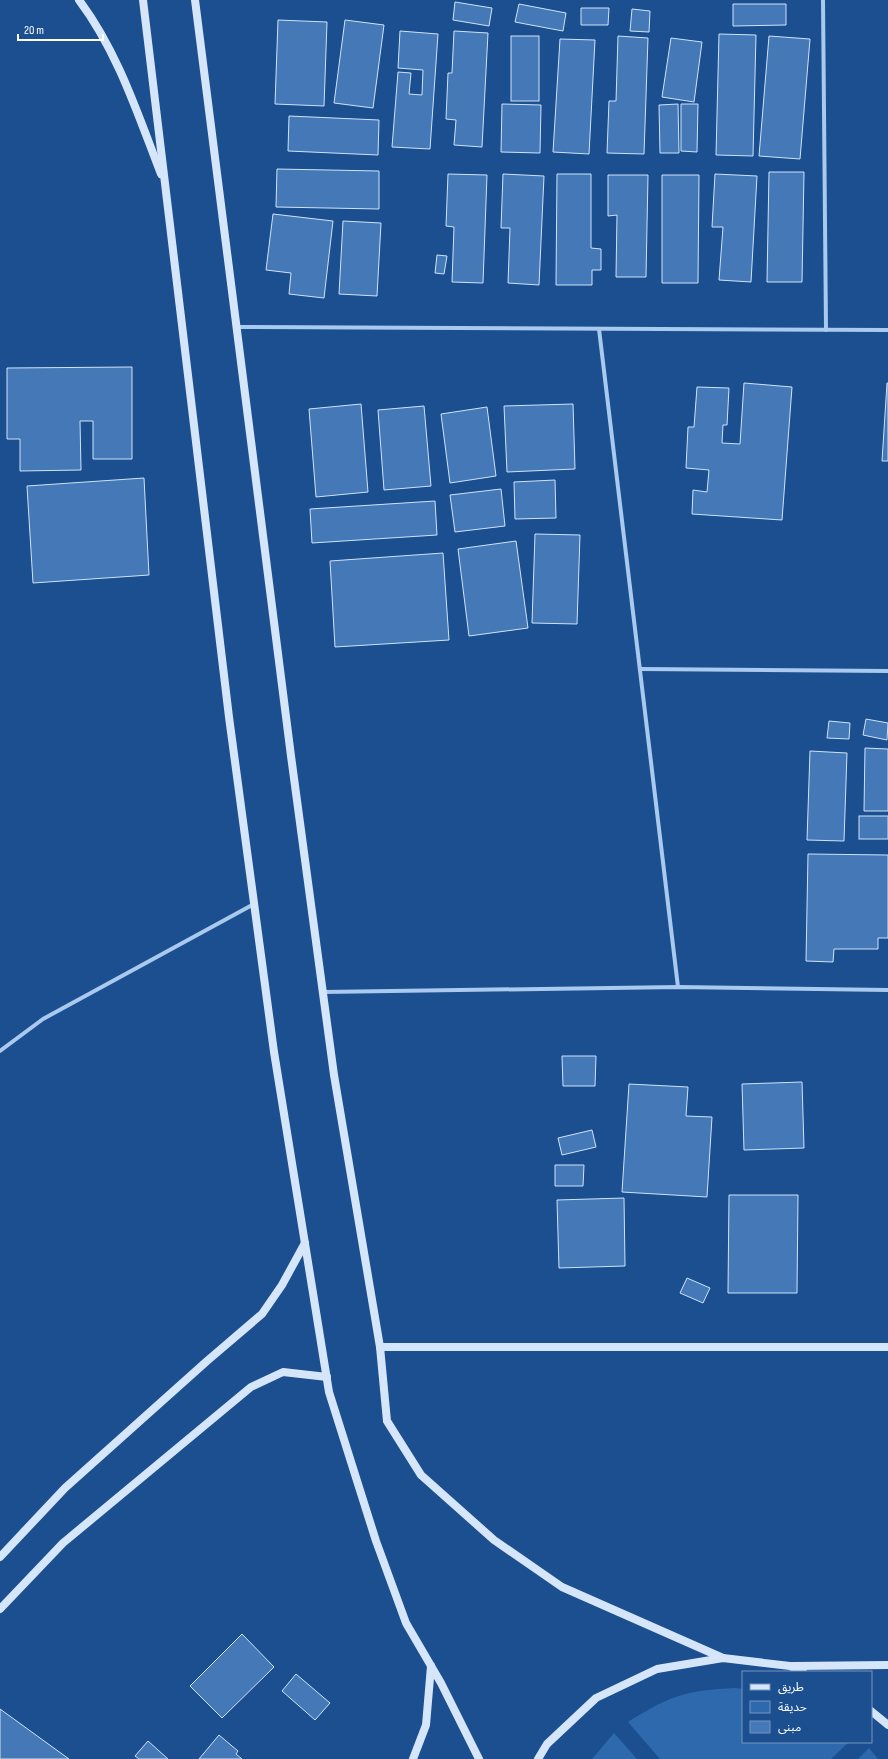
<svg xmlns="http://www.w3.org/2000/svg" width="888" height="1759" font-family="'Sofia Sans Condensed','Noto Sans Arabic',sans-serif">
<rect width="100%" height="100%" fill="#1b4f8f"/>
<!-- green -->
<g fill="#2e69ad">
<path d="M735 1688 743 1689V1742H849L831 1759H660L628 1722C669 1696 687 1690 735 1688Z"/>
<path d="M614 1733 637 1759H592Z"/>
<path d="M869 1748 878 1759H858Z"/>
</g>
<!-- building -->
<g fill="#4478b7" stroke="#cfe3fa">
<path d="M455 2 492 8 489 26 453 20Z"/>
<path d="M519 4 566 13 563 31 515 22Z"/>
<path d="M733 4H786V25L733 26Z"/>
<path d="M581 8H609L608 25H581Z"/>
<path d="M632 9 650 11 649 32 630 31Z"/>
<path d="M278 20 327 22 324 106 275 104Z"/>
<path d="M345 20 384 25 373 108 334 103Z"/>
<path d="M400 31 438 34 430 149 392 147 398 72 411 73 409 94 422 95 423 70 398 68Z"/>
<path d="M454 31 488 33 482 147 454 145 456 120 446 119 448 73H452Z"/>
<path d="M719 34 756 35 753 156 716 155Z"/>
<rect x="511" y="36" width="28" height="65"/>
<path d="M618 36 648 38 644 154 607 153 609 101H616Z"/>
<path d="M769 36 810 39 800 159 759 156Z"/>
<path d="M671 38 702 42 694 102 662 97Z"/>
<path d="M560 39 595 40 589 154 553 152Z"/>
<path d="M502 104 541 105 540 153 501 152Z"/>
<path d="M678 104 679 153H660L659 105Z"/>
<path d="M681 104H698L697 152 681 151Z"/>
<path d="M289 116 379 120 378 155 288 151Z"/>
<path d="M277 169 379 171V209L276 207Z"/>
<path d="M769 172H804L802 282H767Z"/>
<path d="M448 174 487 175 483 283 452 282 454 227 446 226Z"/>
<path d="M503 174 544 176 539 285 508 283 510 228H501Z"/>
<path d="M557 174H591V248L601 249V270H592V285H556Z"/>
<path d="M715 174 757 176 751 282 719 280 723 227H712Z"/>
<path d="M608 175H648L646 277H616L617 215 608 216Z"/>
<path d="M662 175H699L698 283H662Z"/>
<path d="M273 214 333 221 324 298 289 294 291 273 266 270Z"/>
<path d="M343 221 381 223 377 296 339 294Z"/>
<path d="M437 255 447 256 444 274 435 273Z"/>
<path d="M132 367V459H93V421H80L81 470 20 471V439H7V368Z"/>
<path d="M744 383 792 387 782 520 692 514 693 490 707 492 709 470 686 468 688 427H694L697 387 729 388 727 425H723L722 443 740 444Z"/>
<path d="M887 383H888V461H882Z"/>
<path d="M361 404 368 492 316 497 309 409Z"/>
<path d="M573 404 575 469 507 472 504 406Z"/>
<path d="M424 406 431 486 384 490 378 410Z"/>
<path d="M487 407 496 476 450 483 441 414Z"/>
<path d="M144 478 149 575 33 583 27 486Z"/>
<path d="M555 480 556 518 515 519 514 482Z"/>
<path d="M501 489 505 526 455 532 450 495Z"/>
<path d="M435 501 437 535 312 543 310 509Z"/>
<path d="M535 534 580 535 577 624 532 623Z"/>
<path d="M516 541 528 628 469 636 458 549Z"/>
<path d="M443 553 449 640 335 647 330 561Z"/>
<path d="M866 719 888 723 887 740 863 735Z"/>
<path d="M829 721 850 723 849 739 827 738Z"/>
<path d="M865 748 888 749V811H864Z"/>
<path d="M810 751 847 753 844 841 807 840Z"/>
<rect x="859" y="816" width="29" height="23"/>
<path d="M808 854 888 855V938H878V949H834L833 962 806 961Z"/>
<path d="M562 1056H596L595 1086H563Z"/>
<path d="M802 1082 804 1148 744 1150 742 1084Z"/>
<path d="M629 1084 688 1087 686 1116 712 1117 707 1197 622 1192Z"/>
<path d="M592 1130 596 1147 562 1155 558 1138Z"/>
<path d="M555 1165H584L583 1186H555Z"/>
<path d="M729 1195H798L797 1293H728Z"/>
<path d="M624 1198 625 1266 559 1268 557 1200Z"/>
<path d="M687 1278 710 1288 703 1303 680 1293Z"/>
<path d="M242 1634 274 1667 222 1718 190 1686Z"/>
<path d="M296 1674 330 1703 315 1720 282 1691Z"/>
<path d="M0 1709 69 1759H0Z"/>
<path d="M219 1735 238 1751 236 1754 242 1759H199Z"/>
<path d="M148 1741 168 1759H139L135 1756Z"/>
</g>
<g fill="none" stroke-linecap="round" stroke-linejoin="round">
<!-- street -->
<g stroke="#a9c9ee" stroke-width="4">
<path d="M823 0 826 330"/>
<path d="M236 327 888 330"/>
<path d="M599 329 678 987"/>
<path d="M640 669 888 671"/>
<path d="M323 992 678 987 888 990"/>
<path d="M0 1051 43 1019 254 904"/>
</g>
<!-- secondary -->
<g stroke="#d6e6fa" stroke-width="8">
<path d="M79 0C118 52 138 115 161 174"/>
<path d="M143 0 229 717 274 1052 329 1392 376 1541 406 1623 441 1683 479 1759"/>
<path d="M195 0 291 756 334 1075 380 1347 387 1421 421 1475 494 1540 562 1587 723 1658"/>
<path d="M380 1347H888"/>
<path d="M0 1557 65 1488 207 1361 262 1314 282 1285 305 1243"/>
<path d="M0 1609 63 1543 251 1387 283 1372 327 1377"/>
<path d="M793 1666 888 1665"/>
<path d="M871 1711 888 1725"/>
<path d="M413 1759 426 1725 431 1666"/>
<path d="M538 1759 547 1744 596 1698 657 1669 723 1658 790 1666 803 1672"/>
</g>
</g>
<!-- legend -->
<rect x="742" y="1671" width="130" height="72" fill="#1b4f8f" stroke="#7695bc"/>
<rect x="750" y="1684" width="20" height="6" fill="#d6e6fa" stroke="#7695bc"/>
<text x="778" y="1691" font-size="12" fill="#ffffff">طريق</text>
<rect x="750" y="1701" width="20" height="12" fill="#2e69ad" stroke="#7695bc"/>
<text x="778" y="1711" font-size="12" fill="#ffffff">حديقة</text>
<rect x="750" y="1721" width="20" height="12" fill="#4478b7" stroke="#7695bc"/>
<text x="778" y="1731" font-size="12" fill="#ffffff">مبنى</text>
<!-- scale -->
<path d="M18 34v6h85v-6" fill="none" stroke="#ffffff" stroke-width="2"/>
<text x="24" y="34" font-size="12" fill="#ffffff" stroke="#1b4f8f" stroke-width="3" paint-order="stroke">20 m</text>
</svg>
